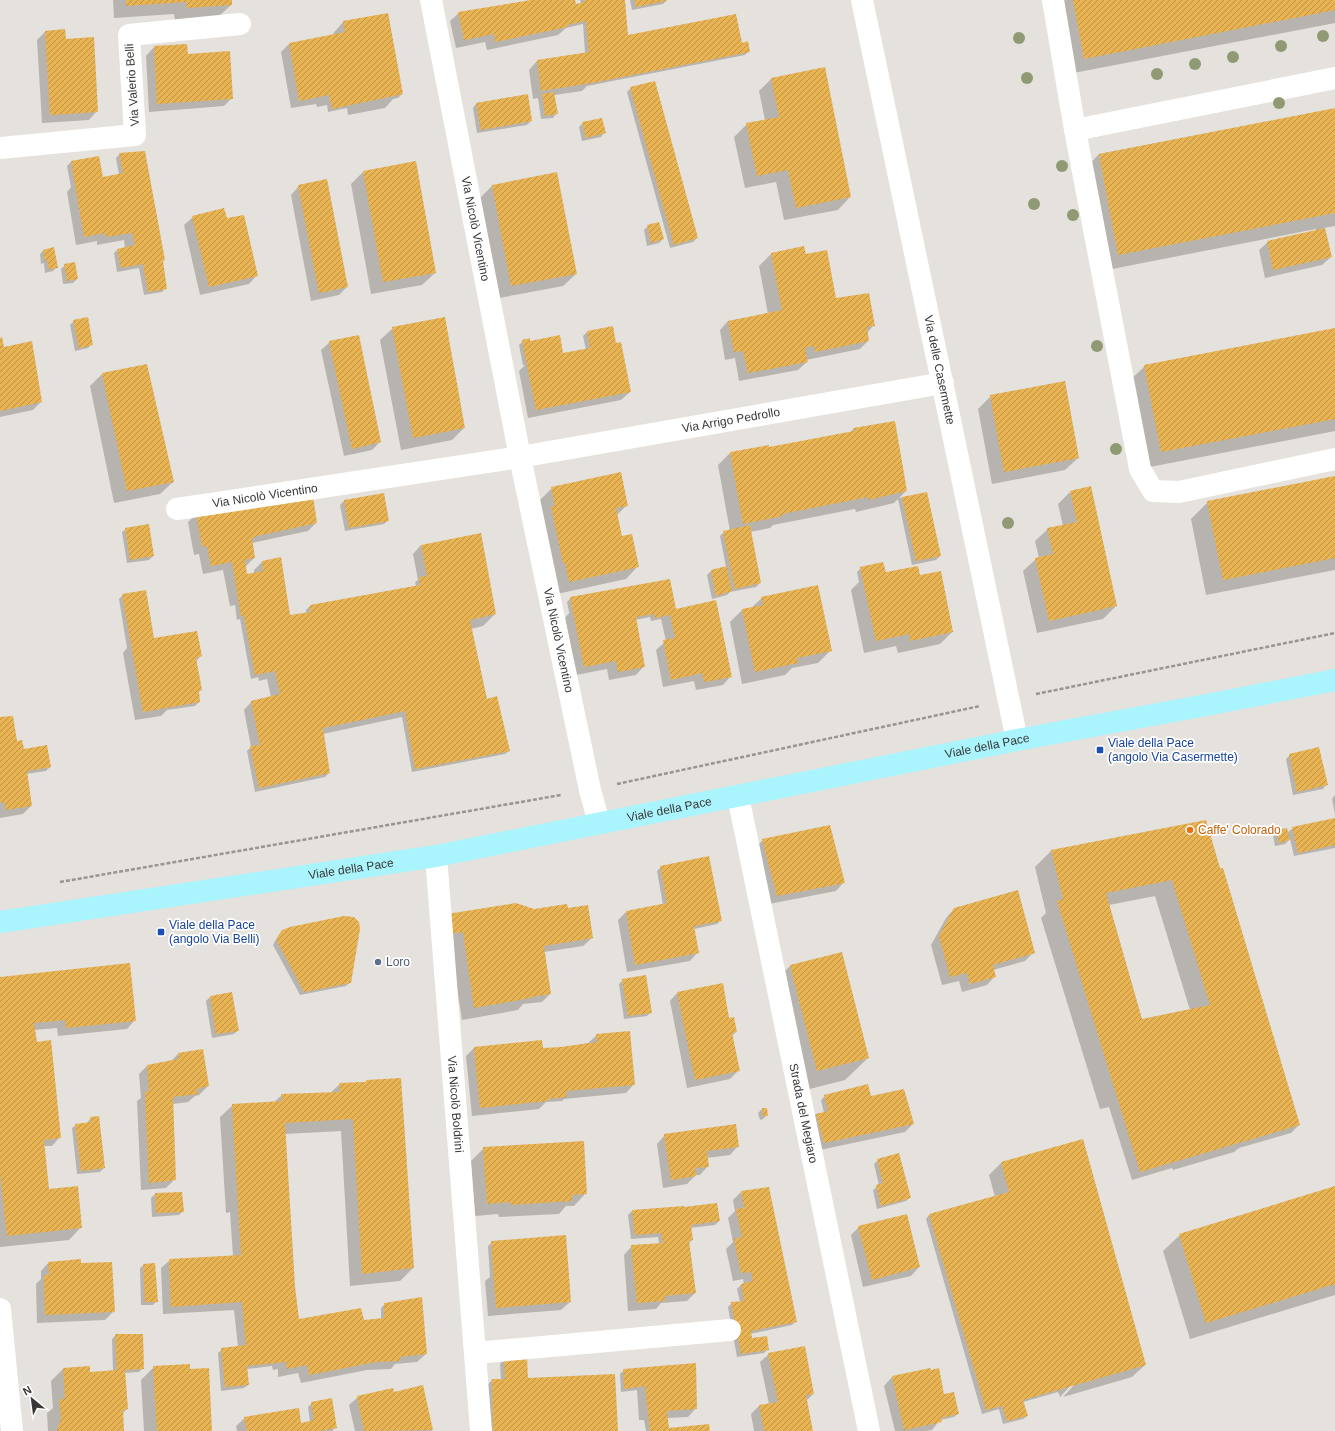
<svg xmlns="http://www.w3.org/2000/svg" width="1335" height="1431" font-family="Helvetica,sans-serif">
<defs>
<pattern id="building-hatch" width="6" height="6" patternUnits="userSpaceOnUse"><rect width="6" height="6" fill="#e8b353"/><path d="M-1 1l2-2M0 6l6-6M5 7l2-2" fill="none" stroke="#bd9246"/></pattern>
</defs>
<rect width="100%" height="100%" fill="#e5e1dc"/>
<!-- shadow -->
<g fill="#0003" fill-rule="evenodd">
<path d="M113 0H231V5L218 17 175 20 174 14 114 18Z"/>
<path d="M538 0H574L575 5 581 4 580 0H624L627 36 741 44 749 51 745 55 587 86 582 91 554 95 556 114 553 118 541 119 538 98 533 99 529 70 537 61 585 53 583 24 566 28 558 35 487 50 485 42 456 48 450 21 459 13Z"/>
<path d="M630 0H667L663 4 632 10Z"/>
<path d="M1054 0H1335V23L1068 74Z"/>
<path d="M388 14 402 94 398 98 393 99 385 108 348 115 347 108 328 112 327 105 317 107 316 104 291 108 281 52 289 44 331 36 343 22Z"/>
<path d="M64 30 65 40 97 111 89 120 42 123 37 40 45 32Z"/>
<path d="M187 45V55L232 98 224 106 149 112 146 56 154 47Z"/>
<path d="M771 79 850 197 838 210 784 220 776 182 745 188 734 137 747 124 765 120 759 91Z"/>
<path d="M631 88 697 238 693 242 670 248 627 92Z"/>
<path d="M476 104 531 121 527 125 477 133 473 108Z"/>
<path d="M1335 109V226L1324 228 1331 257 1322 265 1265 278 1259 250 1268 242 1316 231V229L1102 271 1083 171 1099 154Z"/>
<path d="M583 123 604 133 601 137 582 141 579 127Z"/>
<path d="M120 154 162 262 166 288 162 292 144 295 139 268 117 272 114 253 118 249 125 248 124 240 97 245V241L76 245 67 192 71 187 67 166 71 162 99 179 119 175 116 158Z"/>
<path d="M363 172 435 273 422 285 371 294 351 184Z"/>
<path d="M556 173 576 274 563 286 499 298 480 198 492 186Z"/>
<path d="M299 186 347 287 339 295 311 301 291 195Z"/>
<path d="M193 217 226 219 257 275 249 284 200 295 184 225Z"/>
<path d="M648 226 663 239 659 243 647 246 644 230Z"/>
<path d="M44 250 57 267 53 271 45 273 44 263 41 264 40 254Z"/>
<path d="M771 254 805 256 835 301 874 325 867 333 868 341 860 349 806 360 807 362 798 370 739 381 735 358 725 360 720 330 728 321 768 314 759 266Z"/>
<path d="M65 265 77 279 73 283 63 284 61 269Z"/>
<path d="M74 321 92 344 88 348 75 351 70 325Z"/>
<path d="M393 328 464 428 452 440 401 450 380 340Z"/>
<path d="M612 328 615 344 630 392 621 400 528 418 519 371 525 365H523L519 345 523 341 530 342 559 356 586 350 583 336 587 332Z"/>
<path d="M1335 329V431L1145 468 1128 382 1145 366Z"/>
<path d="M0 339 4 348 31 342 41 402 33 410 0 417Z"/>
<path d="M330 342 380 442 372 450 344 456 321 350Z"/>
<path d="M102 374 173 482 160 494 114 503 90 386Z"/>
<path d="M991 396 1078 458 1065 470 992 484 978 409Z"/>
<path d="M854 429 906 491 899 498 926 493 940 556 936 560 912 565 898 499 894 503 856 512 855 509 773 525 770 528 750 532 760 583 756 587 730 592 727 595 712 599 707 575 711 571 726 567 720 536 724 532 730 531 718 465 730 453 768 446V448L849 433Z"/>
<path d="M1335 477V570L1206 595 1191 519 1208 502Z"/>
<path d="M552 488 627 505 616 516 621 538 638 566 626 579 557 594 539 501Z"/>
<path d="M1070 492 1116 606 1103 619 1037 633 1023 571 1036 559 1039 558 1035 541 1048 529 1063 526 1058 504Z"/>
<path d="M383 494 388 520 384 524 345 531 340 505 344 501Z"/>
<path d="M197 514 316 523 308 531 252 543 254 558 245 567 246 575 254 574V570L262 562 280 558 290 616 306 613V610L310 606 416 586 415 582 418 580 413 554 421 545 495 614 483 626 471 629 487 700 509 751 505 754 412 772 402 717 323 734 329 773 325 777 255 792 247 751 251 747 244 710 252 701 271 697 267 679 259 681 258 677 251 679 240 619 237 620 235 605 230 606 223 570 203 574 199 554 194 555 188 522Z"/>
<path d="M126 529 153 556 149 560 127 563 122 532Z"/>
<path d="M861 568 885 573 919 577 952 632 940 644 898 653 896 646 864 653 851 590 859 582 857 572Z"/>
<path d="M123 595 154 639 201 656 196 661 201 690 198 693 199 702 195 706 167 710 161 716 135 720 123 653 127 648 119 599Z"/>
<path d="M571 598 675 610 731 676 723 685 696 690 694 681 663 687 656 650 666 641 661 619 651 621 650 617 635 620 644 666 636 675 609 680 607 669 576 675 565 618 570 612H569L567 602Z"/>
<path d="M762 598 830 651 818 663 792 668 785 675 742 684 730 622 742 610 751 608Z"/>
<path d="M0 718 16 742 23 750 50 767 46 771 26 774 31 806 23 814 0 818Z"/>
<path d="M1290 755 1326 785 1323 789 1293 795 1286 759Z"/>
<path d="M1335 795V814L1332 799Z"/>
<path d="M1335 819V848L1294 856 1290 839 1285 844 1275 846 1273 835 1277 831 1286 829 1287 833 1293 828Z"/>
<path d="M763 840 844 882 836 891 769 904 755 848Z"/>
<path d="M1051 851 1219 869 1299 1125 1291 1133 1239 1148 1234 1152 1173 1170 1172 1168 1132 1180 1109 1107 1100 1109 1041 918 1046 913 1035 867ZM1155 896 1190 1010 1142 1020 1109 905Z"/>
<path d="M661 867 721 920 717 924 694 929 698 952 690 961 627 972 618 920 626 912 663 905 657 871Z"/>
<path d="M567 909 592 938 583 946 544 952 550 994 542 1002 523 1004 518 1010 462 1020 449 937 448 915 534 910Z"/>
<path d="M954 909 1034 952 1025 961 993 970 995 976 987 985 962 992 959 981 942 985 931 945 946 918Z"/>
<path d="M279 935 350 982 346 986 300 995 273 945 275 941Z"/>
<path d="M790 966 868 1058 845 1080 794 1093 767 989Z"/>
<path d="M0 979 135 1020 127 1029 58 1036 57 1028 34 1030 36 1043 60 1137 52 1146H44L48 1190 81 1227 69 1240 0 1247Z"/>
<path d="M623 980 651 1012 647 1016 624 1019 619 984Z"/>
<path d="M678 992 728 1019 736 1032 732 1036 738 1071 730 1079 687 1088 670 1001Z"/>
<path d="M210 997 238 1030 234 1034 212 1038 206 1001Z"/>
<path d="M597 1035 634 1084 626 1093 564 1099 562 1101 546 1102 539 1109 472 1116 466 1056 474 1048 542 1049 561 1048 588 1043Z"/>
<path d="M178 1054 208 1086 199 1095 195 1096 188 1102 173 1104 174 1180 166 1188 141 1190 137 1101 141 1098 139 1074 147 1066 170 1062Z"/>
<path d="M400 1079 413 1268 400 1281 350 1286 341 1131 285 1134 294 1286 298 1320 364 1321 381 1320V1308L385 1304 426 1354 417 1362 395 1364 391 1369 367 1370 301 1383 298 1373 278 1377V1369L273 1370 272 1366 247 1369 248 1385 244 1388 221 1391 218 1353 222 1349 238 1347 234 1310 163 1314 161 1268 170 1260 233 1256 230 1212 226 1213 220 1117 233 1105 274 1102 282 1095 330 1093 340 1084Z"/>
<path d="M825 1096 870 1098 913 1124 905 1132 815 1151 808 1123 816 1114 824 1113 821 1100Z"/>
<path d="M762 1109 767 1115 763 1119 760 1120 758 1113Z"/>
<path d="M91 1118 104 1168 100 1172 77 1174 72 1128 76 1125 87 1123Z"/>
<path d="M665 1135 738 1146 730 1155 707 1158 708 1166 700 1175H696L687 1184 663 1188 657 1144Z"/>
<path d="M1083 1140 1145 1365 1132 1377 1063 1397 1075 1384H1072L1060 1397 1058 1392 1023 1402 1027 1416 1023 1419 1003 1424 999 1409 982 1414 926 1219 929 1215 995 1197 989 1175 1001 1163Z"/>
<path d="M484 1148 586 1193 574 1206H566L559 1214 499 1217 498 1214 475 1216 471 1161Z"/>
<path d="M878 1160 910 1197 906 1201 877 1209 873 1190 879 1185 874 1164Z"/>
<path d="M1335 1187V1295L1190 1339 1163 1251 1180 1235Z"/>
<path d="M741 1192 796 1321 792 1325 750 1334 752 1339 768 1349 764 1353 737 1357 728 1307 732 1303 740 1302 737 1289 741 1285 744 1284 743 1279 733 1281 726 1249 733 1242 728 1218 735 1211 733 1200Z"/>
<path d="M181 1193 183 1211 179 1215 152 1217 151 1198 155 1194Z"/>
<path d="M683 1207 719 1221 715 1225 690 1228 692 1240 689 1243 695 1293 687 1301 661 1303 656 1309 628 1311 624 1255 632 1246 659 1244 658 1237 631 1239 628 1215 632 1211Z"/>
<path d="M859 1227 919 1267 911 1276 863 1287 851 1235Z"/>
<path d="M492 1242 570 1302 561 1310 488 1316 485 1281 490 1277 488 1246Z"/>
<path d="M49 1262 80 1264 114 1311 105 1320 37 1323 36 1284 41 1279V1271Z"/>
<path d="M144 1265 157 1301 153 1305H141L140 1268Z"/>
<path d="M116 1335 143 1368 139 1372 124 1373 127 1409 122 1414 123 1431H48L47 1413 53 1408 51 1381 63 1369 89 1373 113 1371 112 1339Z"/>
<path d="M769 1354 813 1394 806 1401 812 1431H754L751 1414 759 1406 769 1404 760 1362Z"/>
<path d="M504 1360 527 1379 617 1431H485L484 1389 492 1380H501L500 1364Z"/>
<path d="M154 1367 211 1431H144L141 1380Z"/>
<path d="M624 1370 696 1408 688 1417 667 1418 668 1429 709 1431H646L644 1420H639L637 1390 621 1392 620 1374Z"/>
<path d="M929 1370 944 1395 958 1413 954 1417 940 1420 932 1430 926 1431H895L884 1386 892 1377Z"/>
<path d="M393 1393 432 1430 431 1431H355L349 1405 358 1397Z"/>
<path d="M312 1403 336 1427 332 1431H237L236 1426 245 1418 301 1424 310 1422 308 1407Z"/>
</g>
<!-- building -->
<g fill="url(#building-hatch)" fill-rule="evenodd">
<path d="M126 0H232V5L187 8 186 2 126 6Z"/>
<path d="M531 0H575L576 4 585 2 584 0H625L628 35 736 14 742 43 748 41 750 52 592 83 541 91 537 60 589 52 586 21 567 25 568 27 495 42 494 34 464 40 458 12Z"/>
<path d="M635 0H666V1L636 7Z"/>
<path d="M1073 0H1335V10L1084 59Z"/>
<path d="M388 13 403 94 332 109 329 95 299 101 289 43 345 32 343 21Z"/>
<path d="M65 29 66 39 94 37 98 112 50 115 45 31Z"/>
<path d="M187 44 188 54 230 51 233 99 157 104 154 46Z"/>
<path d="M825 67 851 197 796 208 788 170 757 176 746 123 779 117 771 78Z"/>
<path d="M655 81 698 238 674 245 630 87Z"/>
<path d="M554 92 558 114 545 116 542 94Z"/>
<path d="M528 94 532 121 481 130 476 103Z"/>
<path d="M1335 108V213L1118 255 1099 154Z"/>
<path d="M602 118 606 133 586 138 582 122Z"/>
<path d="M145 151 165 260 163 261 167 289 148 292 143 264 121 268 117 249 135 245 132 233 106 237 105 233 84 237 71 161 99 156 103 177 123 173 119 153Z"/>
<path d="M416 161 436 273 383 282 363 171Z"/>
<path d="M557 172 577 274 511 286 492 185Z"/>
<path d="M327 179 348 287 319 293 298 185Z"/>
<path d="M224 208 227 218 244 215 258 276 209 287 192 216Z"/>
<path d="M659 222 664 239 651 243 647 225Z"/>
<path d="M1325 228 1332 257 1273 270 1267 241Z"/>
<path d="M804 246 806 254 827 250 836 298 869 293 875 326 867 327 869 341 815 352 814 346 805 348 808 362 748 373 743 351 734 352 728 321 782 310 771 253Z"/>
<path d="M54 247 58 268 49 269 47 260 45 261 43 250Z"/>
<path d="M75 262 78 279 67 281 64 264Z"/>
<path d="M88 317 93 345 79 348 73 320Z"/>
<path d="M445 317 465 428 413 438 392 327Z"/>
<path d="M613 326 616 343 621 342 631 392 536 410 522 340 530 338V341L560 335 563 353 590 348 587 331Z"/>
<path d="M1335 328V419L1161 452 1144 365Z"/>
<path d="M359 335 381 442 352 449 329 341Z"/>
<path d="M2 337 4 347 32 341 42 402 0 411V338Z"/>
<path d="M147 364 174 482 127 491 102 373Z"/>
<path d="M1065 381 1079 458 1004 472 990 395Z"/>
<path d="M895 421 907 491 868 500V497L782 514 783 516 743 524 730 452 769 445V447L854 431 853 428Z"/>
<path d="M621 472 628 506 616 508 622 536 632 534 639 567 569 582 565 563H563L551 506H555L551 487Z"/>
<path d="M1335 476V558L1223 580 1207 501Z"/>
<path d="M1091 486 1117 606 1049 621 1035 558 1053 554 1047 528 1077 522 1070 491Z"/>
<path d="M927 492 941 556 916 561 902 497Z"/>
<path d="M384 493 389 521 349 528 344 500Z"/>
<path d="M313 496 317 523 257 536 256 537 252 538 255 558 245 560 247 574 263 571 262 561 281 557 290 615 310 612V605L420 585 419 577 427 576 421 545 481 533 496 614 470 620 487 699 497 696 510 751 415 769 405 711 323 728 330 773 259 788 250 746 260 745 251 701 280 694 275 671 255 675 244 616H241L232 562 211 566 207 546 202 547 196 513Z"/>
<path d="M149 524 154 556 130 560 125 528Z"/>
<path d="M750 525 761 583 735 589 723 531Z"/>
<path d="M883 562 886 572 918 566 920 575 941 571 953 632 910 641 909 634 876 641 860 567Z"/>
<path d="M727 566 732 591 716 596 711 570Z"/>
<path d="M670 579 676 609 716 600 732 677 704 682 702 673 671 680 663 640 675 638 670 615 655 618 654 614 636 617 645 667 618 672 616 661 584 667 570 597Z"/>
<path d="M818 585 832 651 797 658 798 663 755 672 742 609 763 605 761 597Z"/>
<path d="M146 590 154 638 197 631 202 656 196 658 202 690 199 691 200 702 143 712 122 594Z"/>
<path d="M13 716 17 741 22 740 24 749 47 745 51 767 27 771 32 806 6 810 4 802 0 803V717Z"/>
<path d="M1319 747 1328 785 1297 792 1289 754Z"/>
<path d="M1335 818V845L1298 853 1292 827Z"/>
<path d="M1206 820 1220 868H1223L1300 1125 1140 1172 1057 901 1063 899 1051 850ZM1172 880 1210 1005 1142 1019 1106 893Z"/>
<path d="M830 825 845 883 777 896 762 839Z"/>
<path d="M1287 828 1290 840 1279 843 1277 830Z"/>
<path d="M709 856 722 921 694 926 699 953 635 965 626 911 667 903 660 866Z"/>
<path d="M1018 890 1035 953 993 965 996 977 970 984 967 973 950 977 939 936 954 908Z"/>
<path d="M516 903 534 909 567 904 568 908 588 905 593 938 544 946 551 994 531 997V998L474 1008 463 932 450 934 447 914Z"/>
<path d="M344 916 354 917 359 922 360 929 351 983 304 992 277 941 278 936 282 930 290 927Z"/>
<path d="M842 952 869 1058 817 1071 790 965Z"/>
<path d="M130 963 136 1021 66 1028 65 1020 34 1023 37 1042 51 1040 61 1138 44 1140 49 1189 78 1186 82 1228 7 1236 0 1173V977Z"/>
<path d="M646 975 652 1013 628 1016 622 979Z"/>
<path d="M723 983 729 1018 734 1017 737 1032 732 1033 740 1071 695 1080 677 992Z"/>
<path d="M232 992 239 1031 216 1034 210 996Z"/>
<path d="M630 1031 635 1085 566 1091 567 1097 548 1099V1101L480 1108 474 1047 542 1040 543 1048 561 1047 597 1042 596 1034Z"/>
<path d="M203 1049 209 1086 197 1089 198 1094 173 1097 176 1180 149 1183 145 1092 149 1091 147 1065 178 1059V1053Z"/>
<path d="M401 1078 414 1268 362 1274 353 1119 285 1123 295 1286 299 1319 361 1308 364 1320 384 1318V1303L422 1297 427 1354 400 1357V1361L376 1362 309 1375 307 1365 287 1369 286 1362 247 1366 249 1385 225 1387 221 1348 246 1345 242 1302 171 1307 169 1259 241 1255 232 1104 282 1101 281 1094 340 1092 339 1083 366 1082V1080Z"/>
<path d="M868 1084 871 1096 904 1089 914 1124 824 1143 816 1114 828 1111 824 1095Z"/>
<path d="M762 1108H767L768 1116H763Z"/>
<path d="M99 1116 105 1168 81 1171 75 1124 91 1122 90 1117Z"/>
<path d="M736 1124 739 1147 707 1151 709 1167 695 1168 696 1176 671 1180 664 1134Z"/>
<path d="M1083 1139 1146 1365 1023 1400 1028 1416 1007 1421 1002 1406 986 1410 929 1214 1009 1192 1001 1162Z"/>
<path d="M584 1141 587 1194 572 1195V1201L511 1205 510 1202 487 1204 483 1147Z"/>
<path d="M899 1153 911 1198 881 1206 876 1185 883 1183 877 1159Z"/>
<path d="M1335 1186V1284L1206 1323 1179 1234Z"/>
<path d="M769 1187 797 1322 751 1331 752 1338 767 1336 769 1350 741 1354 731 1302 744 1301 741 1284 753 1281 751 1272 741 1273 734 1239 742 1237 736 1209 744 1208 741 1191Z"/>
<path d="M182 1192 184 1212 156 1213 155 1193Z"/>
<path d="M717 1203 720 1221 691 1225 693 1240 689 1241 696 1293 665 1296V1301L637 1303 631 1245 663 1243 661 1233 635 1235 632 1210 684 1206V1207Z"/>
<path d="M907 1214 920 1267 872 1280 858 1226Z"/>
<path d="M566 1235 571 1302 496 1308 491 1241Z"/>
<path d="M81 1259V1263L112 1262 115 1312 45 1315 44 1275H49L48 1262Z"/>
<path d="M155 1263 158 1302H145L143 1264Z"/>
<path d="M115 1334H143L144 1369 125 1370 128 1409 123 1410 124 1431H57L61 1418 59 1400 65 1398 63 1368 90 1366V1372L117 1370Z"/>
<path d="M805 1346 814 1394 806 1395 813 1431H764L759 1405 778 1402 768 1353Z"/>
<path d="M527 1357 528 1378 615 1374 618 1431H493L492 1379H505L504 1359Z"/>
<path d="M696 1363 697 1409 667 1411 669 1428 709 1424 710 1431H650L645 1386 624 1389 623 1369Z"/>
<path d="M190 1364V1369L209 1368 212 1431H157L153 1366Z"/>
<path d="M930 1368 931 1370 939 1368 944 1394 954 1392 959 1414 941 1418 942 1422 904 1430 892 1376Z"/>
<path d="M423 1385 433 1430 364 1431 357 1396 393 1388 394 1392Z"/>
<path d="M332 1398 337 1428 319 1431H247L244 1417 299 1408 301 1423 314 1420 311 1402Z"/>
</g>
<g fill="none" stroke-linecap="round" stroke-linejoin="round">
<!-- path -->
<g stroke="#989591" stroke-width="2.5" stroke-dasharray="4 2" stroke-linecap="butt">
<path d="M1036 694 1335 633"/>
<path d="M617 784 980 706"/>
<path d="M60 882 561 795"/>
</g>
<!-- minor -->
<g stroke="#fff" stroke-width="22">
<path id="s1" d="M431 0 520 457 590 790 599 823"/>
<path id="s2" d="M862 0 1017 740"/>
<path d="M1053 0 1075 130 1140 469 1153 491 1179 492 1335 459"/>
<path d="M1075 130 1335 78"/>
<path d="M0 148 135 135 129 35 240 24"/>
<path id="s3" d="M177 509 520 457 943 383"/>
<path id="s4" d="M738 796 869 1431"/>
<path id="s5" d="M436 856 481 1431"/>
<path d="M0 1309 12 1431"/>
<path d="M475 1353 730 1330"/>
</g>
<!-- major -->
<path stroke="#aaf4fe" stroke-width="22" id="s6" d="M0 922 436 856 1017 740 1201 706 1335 680"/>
</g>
<!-- trees -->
<g fill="#8f9a74">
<circle cx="1323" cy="36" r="6"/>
<circle cx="1019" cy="38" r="6"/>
<circle cx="1281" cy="46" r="6"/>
<circle cx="1233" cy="57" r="6"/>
<circle cx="1195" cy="64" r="6"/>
<circle cx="1157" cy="74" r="6"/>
<circle cx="1027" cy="78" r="6"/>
<circle cx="1279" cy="103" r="6"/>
<circle cx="1062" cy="166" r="6"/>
<circle cx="1034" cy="204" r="6"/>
<circle cx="1073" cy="215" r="6"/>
<circle cx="1097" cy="346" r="6"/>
<circle cx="1116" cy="449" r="6"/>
<circle cx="1008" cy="523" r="6"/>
</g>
<!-- markers -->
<g fill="#1a4fb4" stroke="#fff" stroke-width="1.5">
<rect x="1096" y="746" width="8" height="8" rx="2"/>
<rect x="157" y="928" width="8" height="8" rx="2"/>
</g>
<circle fill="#e8710a" stroke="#fff" stroke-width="1.5" cx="1190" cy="830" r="4"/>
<circle fill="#5c6f8a" stroke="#fff" stroke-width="1.5" cx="378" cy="962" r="4"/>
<g text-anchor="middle" stroke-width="3.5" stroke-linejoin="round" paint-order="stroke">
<!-- street labels -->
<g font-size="12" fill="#383735" stroke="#fff">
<text transform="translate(132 85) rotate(-94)" y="4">Via Valerio Belli</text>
<text dy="4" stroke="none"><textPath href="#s1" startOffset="233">Via Nicolò Vicentino</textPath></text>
<text dy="4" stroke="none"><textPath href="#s2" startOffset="378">Via delle Casermette</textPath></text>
<text dy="4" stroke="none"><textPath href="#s3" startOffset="561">Via Arrigo Pedrollo</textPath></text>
<text dy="4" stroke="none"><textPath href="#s3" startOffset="89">Via Nicolò Vicentino</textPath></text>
<text dy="4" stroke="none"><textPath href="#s1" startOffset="653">Via Nicolò Vicentino</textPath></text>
<text dy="4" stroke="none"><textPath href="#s6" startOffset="1003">Viale della Pace</textPath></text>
<text dy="4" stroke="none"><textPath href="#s6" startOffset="679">Viale della Pace</textPath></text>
<text dy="4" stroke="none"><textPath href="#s6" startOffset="355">Viale della Pace</textPath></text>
<text dy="4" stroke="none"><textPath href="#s5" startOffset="249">Via Nicolò Boldrini</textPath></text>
<text dy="4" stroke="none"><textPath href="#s4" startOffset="324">Strada del Megiaro</textPath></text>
</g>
<!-- transit labels -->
<g font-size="12" fill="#164399" stroke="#fff" text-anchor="start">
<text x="1108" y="747">Viale della Pace<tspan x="1108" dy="14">(angolo Via Casermette)</tspan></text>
<text x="169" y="929">Viale della Pace<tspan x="169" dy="14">(angolo Via Belli)</tspan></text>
</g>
<!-- food labels -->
<g font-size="12" fill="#c56008" stroke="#fff" text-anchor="start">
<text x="1198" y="834">Caffe' Colorado</text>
</g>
<!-- service labels -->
<g font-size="12" fill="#4e5e75" stroke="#fff" text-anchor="start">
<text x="386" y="966">Loro</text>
</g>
</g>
<!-- north arrow -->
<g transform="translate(32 1399) rotate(331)" stroke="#ffffff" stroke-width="3" paint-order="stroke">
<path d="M0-3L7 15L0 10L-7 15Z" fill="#383735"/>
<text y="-6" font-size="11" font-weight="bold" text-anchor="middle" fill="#383735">N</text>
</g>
</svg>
